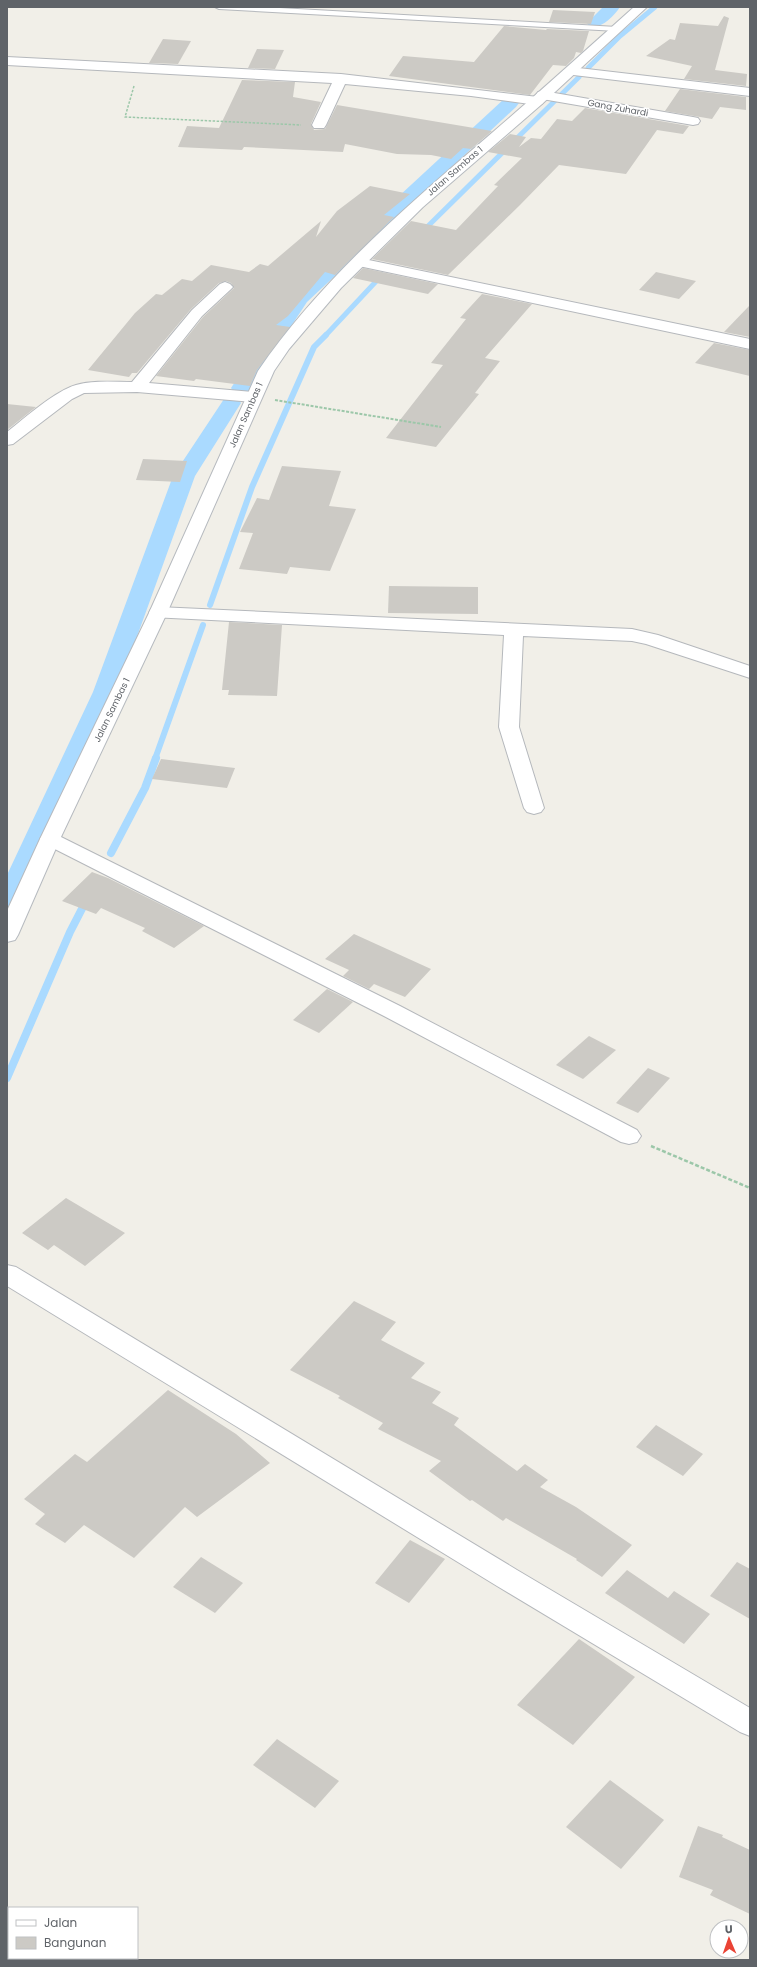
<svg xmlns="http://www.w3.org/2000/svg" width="757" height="1967" font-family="Poppins,sans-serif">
<rect width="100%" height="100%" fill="#f1efe8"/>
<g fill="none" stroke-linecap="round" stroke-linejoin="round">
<!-- stream-far2 -->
<g stroke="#aadaff" stroke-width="5">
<path d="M588 68 620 36 655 7"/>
<path d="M423 231 579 77"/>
<path d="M325 336 382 275"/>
</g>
<!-- stream-far1 -->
<g stroke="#aadaff" stroke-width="6">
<path d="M210 605 252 487 314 347 326 335"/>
<path d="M155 759 203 625"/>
</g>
<!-- stream -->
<g stroke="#aadaff" stroke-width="8">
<path d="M111 853 145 788 156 758"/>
<path d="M7 1078 70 932 87 899"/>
</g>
<!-- canal -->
<g fill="#aadaff" fill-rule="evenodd">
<path d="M603 7H620C613 17 602 29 589 26L587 23Z"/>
<path d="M510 98 516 99 519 103 516 107 307 302 248 392 241 394 234 392 231 388 293 294 504 99Z"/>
<path d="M231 397 238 399 241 403 195 476 117 692 21 904 17 910 7 913V875L93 692 173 476 224 399Z"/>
</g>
</g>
<!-- building -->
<g fill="#cccac5">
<path d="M553 10 595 12 591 24 549 22Z"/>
<path d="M724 16 729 18 715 70 747 74 746 86 684 79 692 66 646 56 670 39 675 40 680 23 718 26Z"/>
<path d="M504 26 546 30 547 29 589 31 583 51 581 53 576 52 574 58 566 66 553 65 530 95 389 76 403 56 474 62Z"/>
<path d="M163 39 191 41 178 64 149 63Z"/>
<path d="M257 49 284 50 275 69 248 68Z"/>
<path d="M242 80 295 82 293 97 321 102 311 124 314 130 325 129 337 105 492 131 471 149 463 148 451 159 431 155 397 154 345 144 343 152 244 147 242 150 178 147 187 126 219 128Z"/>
<path d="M680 89 746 97V110L720 107 712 119 665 111Z"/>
<path d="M585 108 689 126 683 134 657 130 626 174 559 165 520 205 448 275 372 259 411 221 456 230 498 186 494 185 522 158 488 152 510 134 526 137 519 147 531 138 541 139 557 119 572 121Z"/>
<path d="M370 186 410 194 384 215 394 217 335 275 325 272 288 316 276 325 290 327 257 370 250 386 196 379 194 381 156 376 203 317 234 288 231 283 226 281 219 283 191 309 137 373H132L129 377 88 370 135 313 156 294 162 295 182 279 192 281 211 265 249 272 260 264 268 266 321 221 316 237 337 211Z"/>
<path d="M363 268 438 284 428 294 353 278Z"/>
<path d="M656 272 696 281 679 299 639 290Z"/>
<path d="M482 294 532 304 485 358 500 361 475 393 479 394 436 447 386 438 443 365 431 363 466 319 460 318Z"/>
<path d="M750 305V337L724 332Z"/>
<path d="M714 343 750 350V376L695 363Z"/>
<path d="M7 404 36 407 7 430Z"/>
<path d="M143 459 187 461 180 482 136 480Z"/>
<path d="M282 466 341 471 329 506 356 509 330 571 290 567 287 574 239 569 253 533 240 532 257 498 269 500Z"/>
<path d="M389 586 478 587V614L388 613Z"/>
<path d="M229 622 282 625 277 696 228 695 229 690H222Z"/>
<path d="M161 759 235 768 227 788 152 779Z"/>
<path d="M92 872 108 878 204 926 174 948 142 931 145 928 101 908 96 914 62 901Z"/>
<path d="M354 934 431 969 405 997 374 984 369 989 343 976 349 970 325 959Z"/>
<path d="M327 989 353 1002 319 1033 293 1020Z"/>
<path d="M589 1036 616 1050 583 1079 556 1065Z"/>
<path d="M648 1068 670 1078 638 1113 616 1103Z"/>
<path d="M66 1198 125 1233 85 1266 54 1245 48 1250 22 1233Z"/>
<path d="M354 1301 396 1322 381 1340 425 1363 411 1378 441 1392 432 1403 459 1418 454 1425 517 1471 525 1464 548 1480 540 1487 576 1507 632 1545 602 1577 576 1560 577 1559 506 1518 503 1521 472 1500 470 1501 429 1471 441 1461 378 1429 383 1423 338 1398 340 1396 290 1370Z"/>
<path d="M168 1390 236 1434 270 1463 197 1517 185 1507 134 1558 84 1525 65 1543 35 1524 45 1514 24 1499 75 1454 87 1462Z"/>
<path d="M656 1425 703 1454 683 1476 636 1447Z"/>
<path d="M410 1540 445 1559 409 1603 375 1583Z"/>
<path d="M201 1557 243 1583 215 1613 173 1587Z"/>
<path d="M737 1562 750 1569V1619L710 1596Z"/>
<path d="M627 1570 668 1598 674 1591 710 1614 684 1644 605 1593Z"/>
<path d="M579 1639 635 1677 573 1745 517 1705Z"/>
<path d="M277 1739 339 1781 315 1808 253 1765Z"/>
<path d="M610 1780 664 1820 621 1869 566 1827Z"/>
<path d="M698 1826 723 1835 722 1837 750 1850V1914L710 1895 713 1890 679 1877Z"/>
</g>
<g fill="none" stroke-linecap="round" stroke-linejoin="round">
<defs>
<path id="lane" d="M215 7H262L617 27 621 29 617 31 219 9Z"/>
<g id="street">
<path d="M7 57 341 74 538 97 536 95 538 92 543 91 693 117 698 118 700 121 698 124 693 125 542 99 544 101 542 104 537 105 471 96 345 84 326 125 324 128H314L312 125 332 83 7 65Z"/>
<path d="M570 67 750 88V96L565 74 563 71Z"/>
<path d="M359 258 750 339V349L354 265 352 262 354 259Z"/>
<path d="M225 282 230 284 233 287 230 290 202 316 149 383 253 392 259 394 261 397 259 400 253 402 137 392 84 393 72 399 13 444 7 445V432C25 418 55 391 76 385 94 380 114 382 132 382L192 310 220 284Z"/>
<path d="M158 607 632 629 658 635 750 666V678L646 644 632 641 523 636 519 727 544 808 541 812 534 814 527 812 524 808 499 727 504 635 151 617 149 613 151 609Z"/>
<path d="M50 833 57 835 400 1006 637 1130 641 1136 637 1142 629 1144 621 1142 384 1016 43 843 40 839 43 835Z"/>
<path d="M7 1265 16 1267 517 1570 750 1708V1736L740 1732 497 1586 7 1286Z"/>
</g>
<path id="secondary" d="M634 7H647L542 104 423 207 341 288 289 349 274 371 167 613 60 839 18 935 15 940 7 942V911L40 839 149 613 258 371C321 279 409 204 493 132 541 91 587 49 634 7Z"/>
</defs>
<!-- lane casing -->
<use href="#lane" stroke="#b5b8bc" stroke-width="2"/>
<!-- street casing -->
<use href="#street" stroke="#b5b8bc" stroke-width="2"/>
<!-- secondary casing -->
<use href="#secondary" stroke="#b6babf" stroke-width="2"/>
<!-- path-far2 -->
<path stroke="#9cc7a9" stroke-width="1.5" stroke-dasharray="2.5 1.5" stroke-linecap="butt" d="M134 86 125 117 301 125"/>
<!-- path-far1 -->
<path stroke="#9cc7a9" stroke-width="2" stroke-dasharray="3 1.5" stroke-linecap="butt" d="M275 400 441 427"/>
<!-- path -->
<path stroke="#9cc7a9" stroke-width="2.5" stroke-dasharray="4 2" stroke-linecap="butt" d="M651 1146 750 1188"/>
<!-- lane -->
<use href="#lane" fill="#fff" fill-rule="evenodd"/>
<!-- street -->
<use href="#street" fill="#fff" fill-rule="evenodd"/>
<!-- secondary -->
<use href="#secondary" fill="#fff" fill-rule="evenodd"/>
</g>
<g text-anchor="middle" stroke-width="3.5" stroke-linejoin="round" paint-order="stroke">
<!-- far-street labels -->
<g font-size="9" fill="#5f6368" stroke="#fff">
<text transform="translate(618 108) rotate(10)" y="3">Gang Zuhardi</text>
<text transform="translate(455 171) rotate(-41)" y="3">Jalan Sambas 1</text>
<text transform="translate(246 415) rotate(-66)" y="3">Jalan Sambas 1</text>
<text transform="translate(112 710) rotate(-64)" y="3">Jalan Sambas 1</text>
</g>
</g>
<!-- border -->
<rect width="757" height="1967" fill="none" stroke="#5f6368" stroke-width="16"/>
<!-- legend -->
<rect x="8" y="1907" width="130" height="52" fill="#ffffff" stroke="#bfc1c3"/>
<rect x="16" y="1920" width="20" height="6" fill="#ffffff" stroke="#bfc1c3"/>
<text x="44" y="1927" font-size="12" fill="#5f6368">Jalan</text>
<rect x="16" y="1937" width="20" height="12" fill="#cccac5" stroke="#bfc1c3"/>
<text x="44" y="1947" font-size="12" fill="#5f6368">Bangunan</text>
<!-- north arrow -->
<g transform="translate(729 1939) rotate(358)"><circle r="19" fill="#ffffff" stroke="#bfc1c3"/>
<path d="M0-3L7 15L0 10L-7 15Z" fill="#ea4335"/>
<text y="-6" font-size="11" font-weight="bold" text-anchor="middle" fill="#5f6368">U</text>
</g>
</svg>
